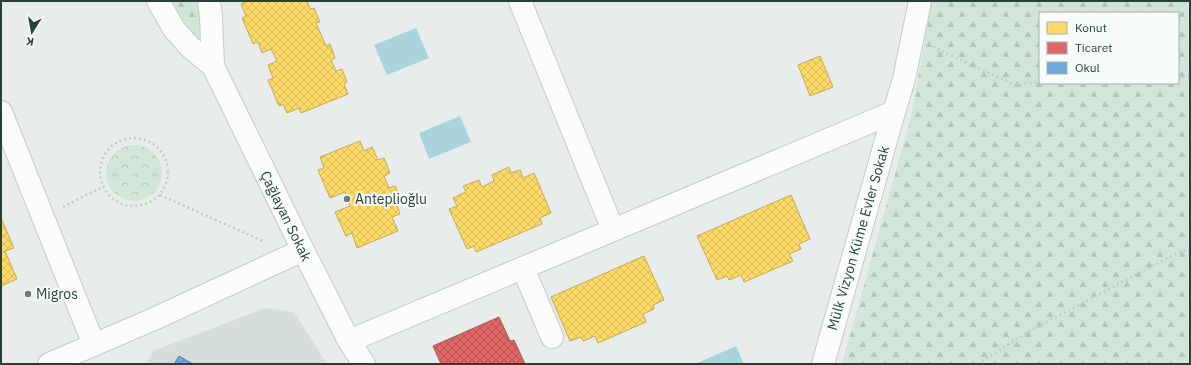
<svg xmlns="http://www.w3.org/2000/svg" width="1191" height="365" font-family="'IBM Plex Sans',sans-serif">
<defs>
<pattern id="forest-firs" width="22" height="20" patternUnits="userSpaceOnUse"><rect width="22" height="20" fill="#d1e6d8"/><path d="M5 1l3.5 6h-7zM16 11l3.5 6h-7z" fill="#b3c6ba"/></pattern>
<pattern id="park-crowns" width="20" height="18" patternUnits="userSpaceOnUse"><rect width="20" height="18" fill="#d1e6d8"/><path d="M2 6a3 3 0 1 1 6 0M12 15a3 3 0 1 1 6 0" fill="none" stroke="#b3c6ba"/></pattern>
<pattern id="homes-cross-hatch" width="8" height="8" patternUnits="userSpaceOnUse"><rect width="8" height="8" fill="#ffd966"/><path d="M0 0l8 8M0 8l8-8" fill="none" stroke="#dabb59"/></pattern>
<pattern id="shops-cross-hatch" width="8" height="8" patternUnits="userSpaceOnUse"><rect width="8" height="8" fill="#e06666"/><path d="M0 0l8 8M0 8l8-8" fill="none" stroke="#b55655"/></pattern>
<pattern id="schools-cross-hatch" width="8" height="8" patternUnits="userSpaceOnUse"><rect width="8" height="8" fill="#6fa8dc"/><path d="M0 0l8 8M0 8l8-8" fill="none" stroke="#5b8ab3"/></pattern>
</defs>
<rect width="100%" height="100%" fill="#e8edeb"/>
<!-- built -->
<path fill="#d6dedb" d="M265 308 294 312 327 364H146L153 351Z"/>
<!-- forest -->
<g fill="url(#forest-firs)" fill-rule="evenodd">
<path d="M167 1H202L201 44 188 35Z"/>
<path d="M932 1H1190V364H842L911 117ZM1040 13H1178V83H1040Z"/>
</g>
<!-- park -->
<circle fill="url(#park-crowns)" cx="134" cy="173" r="28"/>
<!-- water -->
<g fill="#a9d4db">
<path d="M416 28 429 58 387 75 374 45Z"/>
<path d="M460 116 471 142 429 159 419 133Z"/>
<path d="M736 346 744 364H695Z"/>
</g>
<!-- homes -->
<g fill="url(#homes-cross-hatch)" stroke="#bdac59">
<path d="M247 1H307L310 9 314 8 320 22 316 23 326 46 330 44 335 58 331 60 336 71 342 69 347 82 344 84 348 94 301 113 299 108 287 113 283 104 279 106 268 80 273 78 268 65 277 61 271 49 262 53 258 42 253 44 242 18 246 16 241 4Z"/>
<path d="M820 56 833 87 810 96 798 65Z"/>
<path d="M360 141 364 151 372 147 378 160 384 158 390 173 384 176 389 188 395 186 403 203 397 205 400 214 392 217 398 231 357 248 352 233 346 236 335 212 350 206 345 192 330 198 318 170 324 168 320 157Z"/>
<path d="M509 167 511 173 520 170 523 178 534 173 551 213 540 218 542 224 476 252 474 246 467 249 449 209 457 206 453 198 466 192 463 186 479 180 482 187 494 181 492 175Z"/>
<path d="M791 195 810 239 799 244 801 249 789 254 793 261 744 282 741 275 729 280 727 276 717 280 697 236Z"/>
<path d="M1 218 14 248 5 251 17 279 1 286Z"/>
<path d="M644 256 664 300 653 305 654 309 643 314 646 322 598 343 595 336 583 341 581 337 570 341 551 297Z"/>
</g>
<!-- shops -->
<path fill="url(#shops-cross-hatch)" stroke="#a85b59" d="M499 317 510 341 514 340 525 364H441L433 346Z"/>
<!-- schools -->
<path fill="url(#schools-cross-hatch)" stroke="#5889ab" d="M179 356 193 364H174Z"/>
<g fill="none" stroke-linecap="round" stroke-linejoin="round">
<defs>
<g id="minor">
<path d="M158 1 174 29 190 47 213 66 303 250 349 341 364 364"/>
<path d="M209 1 211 16 213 66"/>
<path d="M520 1 613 230"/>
<path d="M1 112 94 345"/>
<path d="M523 268 552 337"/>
<path d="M349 341 894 112"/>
<path d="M49 364 154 319 303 250"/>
<path d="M823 364 894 112 904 79 920 1"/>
</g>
</defs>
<!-- minor casing -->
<use href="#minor" stroke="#c5cac8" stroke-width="24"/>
<!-- path -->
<g stroke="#c3ccca" stroke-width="2.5" stroke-dasharray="2 3" stroke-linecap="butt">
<path d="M933 47 1015 85 1040 82"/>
<path d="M1178 76 1190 77"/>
<circle cx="134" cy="172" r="34"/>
<path d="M160 195 265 242"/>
<path d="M63 207 104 186"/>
<path d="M978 364 1028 332 1179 252 1190 250"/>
</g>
<!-- minor -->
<use href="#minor" stroke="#fcfcfc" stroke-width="22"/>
</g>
<!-- markers -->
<g fill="#697e78" stroke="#f7fbf9" stroke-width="1.5">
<circle cx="347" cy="199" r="4"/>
<circle cx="28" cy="294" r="4"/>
</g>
<g text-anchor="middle" stroke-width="4" stroke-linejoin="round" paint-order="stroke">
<!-- poi labels -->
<g font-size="14" fill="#24423a" stroke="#f7fbf9" text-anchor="start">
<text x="355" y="204">Anteplioğlu</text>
<text x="36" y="299">Migros</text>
</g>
<!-- street labels -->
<g font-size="14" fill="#24423a" stroke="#f7fbf9">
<text transform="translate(286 216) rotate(64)" y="5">Çağlayan Sokak</text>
<text transform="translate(858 238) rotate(-74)" y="5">Mülk Vizyon Küme Evler Sokak</text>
</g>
</g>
<!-- border -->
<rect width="1191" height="365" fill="none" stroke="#24423a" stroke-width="4"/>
<!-- legend -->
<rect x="1039" y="12" width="140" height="72" fill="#f7fbf9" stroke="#a3b1ad"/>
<rect x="1047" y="22" width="20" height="12" fill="#ffd966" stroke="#a3b1ad"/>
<text x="1075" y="32" font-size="12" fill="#24423a">Konut</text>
<rect x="1047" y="42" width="20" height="12" fill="#e06666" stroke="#a3b1ad"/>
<text x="1075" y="52" font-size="12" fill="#24423a">Ticaret</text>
<rect x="1047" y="62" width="20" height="12" fill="#6fa8dc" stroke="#a3b1ad"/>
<text x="1075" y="72" font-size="12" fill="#24423a">Okul</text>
<!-- north arrow -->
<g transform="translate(32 32) rotate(191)" stroke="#f7fbf9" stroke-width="3" paint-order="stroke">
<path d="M0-3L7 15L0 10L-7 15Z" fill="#24423a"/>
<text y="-6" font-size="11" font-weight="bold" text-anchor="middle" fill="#24423a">K</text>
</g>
</svg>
